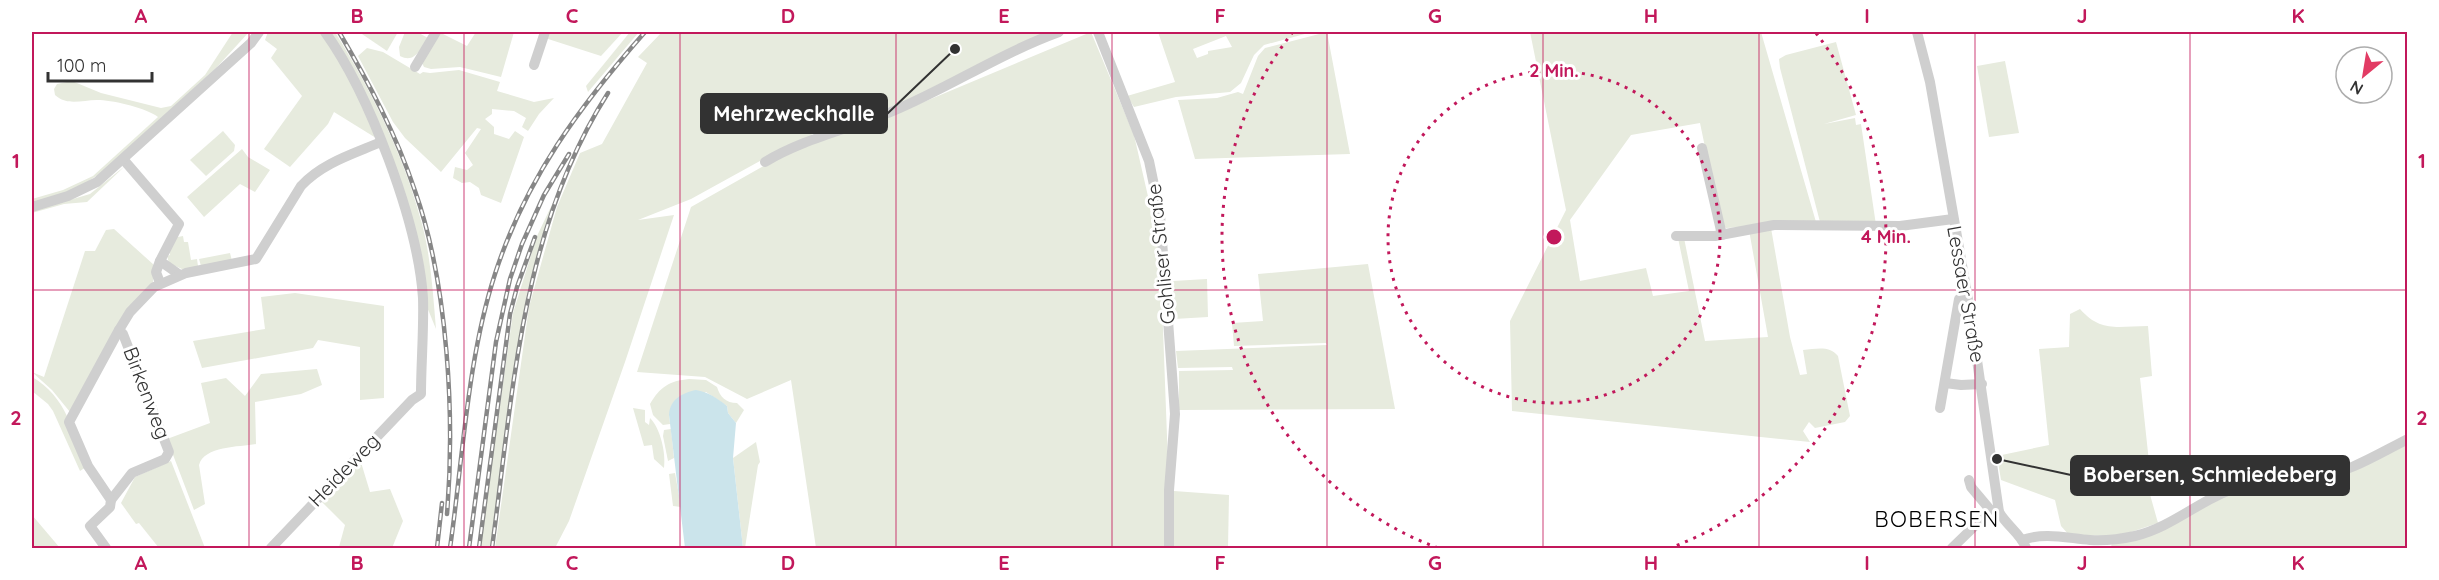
<svg xmlns="http://www.w3.org/2000/svg" width="2439" height="580" font-family="Quicksand,sans-serif">
<rect width="100%" height="100%" fill="#fff"/>
<!-- green -->
<g fill="#e7ebde" fill-rule="evenodd">
<path d="M233 32H249L216 68 101 173 76 189 32 203V199L63 190 93 176 158 117C146 108 116 101 100 100 84 99 68 107 55 95L54 89 57 84 72 81 101 93 161 108 171 106 205 75Z"/>
<path d="M268 32H319C344 55 362 106 376 138L334 112 328 124 290 167 264 149 302 96 271 58 277 49 265 40Z"/>
<path d="M330 32H335C372 92 404 155 422 224 431 258 433 294 436 329L427 307 404 199Z"/>
<path d="M359 32H398L387 51Z"/>
<path d="M405 32H417L428 38C420 49 415 64 400 56L399 47Z"/>
<path d="M439 32 467 46 476 32H514L501 77 460 67 431 69 424 67 422 63Z"/>
<path d="M547 32H623L601 56 545 38Z"/>
<path d="M630 32H639L588 92 586 86Z"/>
<path d="M662 32H1048C971 69 894 114 810 132L817 142 883 119 1091 32 1134 135 1160 249 1169 490 1166 548H816L791 380 747 399 705 377 637 372 691 207 769 163 767 157 691 199 638 220 674 215 625 362 569 521 555 548H495L529 307 557 207 580 153 602 144 647 63 638 57Z"/>
<path d="M1158 32H1312L1264 45 1254 55 1241 83 1230 92 1176 97 1134 107 1127 96 1175 82ZM1226 36 1232 47 1208 51V54L1197 58 1193 49Z"/>
<path d="M1327 32 1350 154 1195 159 1178 100 1217 98 1238 92 1243 94 1258 56 1265 48Z"/>
<path d="M1530 32H1761L1816 222 1726 228 1721 224 1700 123 1631 135 1570 220 1580 281 1646 268 1653 296 1689 291 1678 238H1684L1705 341 1768 337 1749 230 1771 228 1790 337 1800 375 1807 374 1803 350C1816 349 1829 345 1838 356L1850 416 1845 422 1815 428 1809 422 1803 431 1810 442 1512 411 1510 321 1566 210Z"/>
<path d="M1836 42 1856 115 1824 124 1855 118 1856 125 1861 124 1876 225 1820 222 1780 68 1779 59 1786 55Z"/>
<path d="M367 48 383 52 420 74 423 72 430 73 459 70 500 82 497 91 534 102 554 98 539 114 528 131 522 127 526 118 514 111 492 109V114L485 119 494 127V134L509 139 515 131 524 137 501 203 481 195 479 188 470 182 462 183 453 178 455 167 467 170 473 165 465 153 481 129 477 128 441 172 405 138 393 122 358 56Z"/>
<path d="M2005 61 2019 133 1989 137 1977 66Z"/>
<path d="M223 131 235 145 234 151 206 176 190 160Z"/>
<path d="M242 149 248 157 270 170 255 192 240 184 204 217 187 197Z"/>
<path d="M125 166 87 202 64 204 32 213V211L90 194Z"/>
<path d="M558 192 547 220 527 293 490 548H480L513 313 537 236Z"/>
<path d="M114 229 154 265 153 282 70 412 52 390 32 372 44 377 85 251H95L106 230Z"/>
<path d="M183 236 184 242H188L191 260 197 259 198 266 184 270 169 263 167 256 170 255 168 246 173 238Z"/>
<path d="M230 253 232 261 201 266 199 259Z"/>
<path d="M1368 264 1395 409 1179 410V371L1233 370 1232 367 1178 368 1176 351 1327 345 1326 343 1234 346 1232 323 1263 321 1258 274Z"/>
<path d="M1207 279 1208 317 1174 319 1173 281Z"/>
<path d="M295 293 384 306V398L360 400V347L318 340 313 348 202 368 193 341 265 329 261 297Z"/>
<path d="M2080 309C2101 333 2118 326 2148 326L2152 376 2140 378 2152 490 2149 491 2158 523 2119 536 2069 535 2061 526 2055 500 2001 480 1997 456 2049 445 2039 349 2069 347 2070 314Z"/>
<path d="M317 369 322 385 301 394 255 402 256 444C239 447 204 446 199 465L205 504 194 510 167 439 210 423 201 383 226 378 245 396 261 374Z"/>
<path d="M32 377C66 396 74 433 86 467L80 471 53 411 48 404 32 391Z"/>
<path d="M689 379 706 380 717 387C720 397 726 403 737 403L744 410 736 423 728 413 727 406 706 392 669 415 670 424 663 425 653 415 650 404C660 387 669 381 689 379Z"/>
<path d="M633 408 645 410V422L649 425 650 418C661 429 666 454 664 468L654 459 652 445 644 446Z"/>
<path d="M671 429 674 458 668 461 663 436 664 430Z"/>
<path d="M2407 441V548H2111L2112 541 2136 537 2238 489 2286 483 2304 493 2312 492 2315 481Z"/>
<path d="M756 442 760 462 758 465 745 548H743L733 458Z"/>
<path d="M360 459 370 492 390 489 403 521 392 548H331L339 547 345 525 320 500Z"/>
<path d="M171 461 205 548H159L139 523 136 524 121 503 135 477Z"/>
<path d="M675 473 681 507 673 506 669 474Z"/>
<path d="M1174 491 1229 495 1228 548H1173Z"/>
<path d="M32 515 60 548H32Z"/>
</g>
<!-- water -->
<path fill="#cbe4eb" d="M696 390C708 392 717 398 727 406L728 413 736 423 733 458 743 548H685L669 415C670 399 682 393 696 390Z"/>
<g fill="none" stroke-linecap="round" stroke-linejoin="round">
<!-- minor -->
<g stroke="#cfcfcf" stroke-width="10">
<path d="M1098 32 1149 161 1160 214 1175 414 1169 490V548"/>
<path d="M1917 32 1930 82 1969 305 1999 512C2007 526 2021 534 2026 548"/>
<path d="M534 65 545 32"/>
<path d="M415 67 436 32"/>
<path d="M1702 148 1722 235"/>
<path d="M123 159 179 224 160 261 180 275"/>
<path d="M765 162C805 138 850 129 893 111 950 87 1001 53 1059 32"/>
<path d="M32 207 68 196 97 182 251 43 259 32"/>
<path d="M1676 236H1715L1774 225 1900 226 1953 219"/>
<path d="M160 283 156 272 160 261"/>
<path d="M1945 383 1961 385 1982 384"/>
<path d="M1940 408 1959 299 1967 295"/>
<path d="M1969 480 1971 487 1992 512"/>
<path d="M111 500 132 473 165 459 169 452 123 334 119 330"/>
<path d="M2022 540C2045 532 2066 538 2090 540 2104 541 2121 539 2135 536 2173 527 2202 498 2238 487 2264 479 2290 482 2315 478 2348 473 2378 454 2408 439"/>
<path d="M106 548 90 526 110 507 111 500 88 466 69 422 119 330 130 312 154 287 186 273 256 259 301 186C322 163 353 154 381 142"/>
<path d="M271 548 412 400 421 394C421 363 424 330 423 298 418 222 369 93 325 32"/>
<path d="M1952 548 1986 515 1999 512"/>
</g>
<defs>
<g id="rail">
<path d="M339 32C369 83 396 134 415 191 448 284 455 417 447 514"/>
<path d="M437 548 442 503"/>
<path d="M450 548C463 459 467 360 495 274 526 178 580 106 645 32"/>
<path d="M469 548 496 342 510 279 522 244 544 195 569 154"/>
<path d="M479 548 510 314 517 287 535 237"/>
<path d="M492 548C513 393 521 229 608 93"/>
</g>
</defs>
<!-- rail casing -->
<use href="#rail" stroke="#878787" stroke-width="4.5"/>
<!-- rail -->
<use href="#rail" stroke="#fff" stroke-width="2" stroke-dasharray="7" stroke-linecap="butt"/>
</g>
<!-- grid -->
<path fill="none" stroke="#c2185b" stroke-width="1.5" stroke-opacity="0.55" d="M249 32V548M464 32V548M680 32V548M896 32V548M1112 32V548M1327 32V548M1543 32V548M1759 32V548M1975 32V548M2190 32V548M32 290H2408"/>
<!-- distance rings -->
<g fill="none" stroke="#c2185b" stroke-width="3" stroke-dasharray="3 6">
<circle cx="1554" cy="237" r="166"/>
<path d="M1438 548A332 332 0 0 1 1292 33M1816 33A332 332 0 0 1 1670 548"/>
</g>
<g text-anchor="middle" stroke-width="6" stroke-linejoin="round" paint-order="stroke">
<!-- street labels -->
<g font-size="20" fill="#323232" stroke="#fff">
<text transform="translate(1161 254) rotate(-96)" y="7">Gohliser Straße</text>
<text transform="translate(1966 294) rotate(80)" y="7">Lessaer Straße</text>
<text transform="translate(147 393) rotate(69)" y="7">Birkenweg</text>
<text transform="translate(344 470) rotate(-46)" y="7">Heideweg</text>
</g>
<!-- quarter labels -->
<g font-size="22" letter-spacing="1.5" fill="#000" stroke="#fff">
<text x="1937" y="527">BOBERSEN</text>
</g>
</g>
<circle cx="1554" cy="237" r="9" fill="#c2185b" stroke="#fff" stroke-width="3"/>
<g font-size="18" text-anchor="middle" font-weight="bold" fill="#c2185b" stroke="#fff" stroke-width="6" stroke-linejoin="round" paint-order="stroke">
<text x="1554" y="77">2 Min.</text>
<text x="1886" y="243">4 Min.</text>
</g>
<!-- callouts -->
<path fill="none" stroke="#323232" stroke-width="2" d="M955 49L887 114M1997 459L2071 475"/>
<g fill="#323232" stroke="#fff" stroke-width="2">
<circle cx="955" cy="49" r="6"/>
<circle cx="1997" cy="459" r="6"/>
</g>
<g fill="#323232" stroke="#323232" stroke-width="2">
<rect x="701" y="94" width="186" height="39" rx="6"/>
<rect x="2071" y="456" width="278" height="39" rx="6"/>
</g>
<g font-size="21" text-anchor="middle" font-weight="bold" fill="#fff">
<text x="794" y="121">Mehrzweckhalle</text>
<text x="2210" y="482">Bobersen, Schmiedeberg</text>
</g>
<!-- border -->
<rect width="2439" height="580" fill="none" stroke="#ffffff" stroke-width="66"/>
<!-- north arrow -->
<g transform="translate(2364 75) rotate(210)"><circle r="28" fill="#ffffff" stroke="#adadad" stroke-width="1.5"/>
<path d="M0-4.5L10 22L0 15L-10 22Z" fill="#e23b64"/>
<text y="-9" font-size="16" font-weight="bold" text-anchor="middle" fill="#323232">N</text>
</g>
<!-- scale -->
<path d="M48 72v9h104v-9" fill="none" stroke="#323232" stroke-width="3"/>
<text x="57" y="72" font-size="18" fill="#323232" stroke="#ffffff" stroke-width="4.5" paint-order="stroke">100 m</text>
<rect x="33" y="33" width="2373" height="514" fill="none" stroke="#c2185b" stroke-width="2"/>
<g font-size="20" text-anchor="middle" font-weight="bold" fill="#c2185b">
<text x="141" y="23">A</text>
<text x="357" y="23">B</text>
<text x="572" y="23">C</text>
<text x="788" y="23">D</text>
<text x="1004" y="23">E</text>
<text x="1220" y="23">F</text>
<text x="1435" y="23">G</text>
<text x="1651" y="23">H</text>
<text x="1867" y="23">I</text>
<text x="2082" y="23">J</text>
<text x="2298" y="23">K</text>
<text x="16" y="168">1</text>
<text x="2422" y="168">1</text>
<text x="16" y="425">2</text>
<text x="2422" y="425">2</text>
<text x="141" y="570">A</text>
<text x="357" y="570">B</text>
<text x="572" y="570">C</text>
<text x="788" y="570">D</text>
<text x="1004" y="570">E</text>
<text x="1220" y="570">F</text>
<text x="1435" y="570">G</text>
<text x="1651" y="570">H</text>
<text x="1867" y="570">I</text>
<text x="2082" y="570">J</text>
<text x="2298" y="570">K</text>
</g>
</svg>
